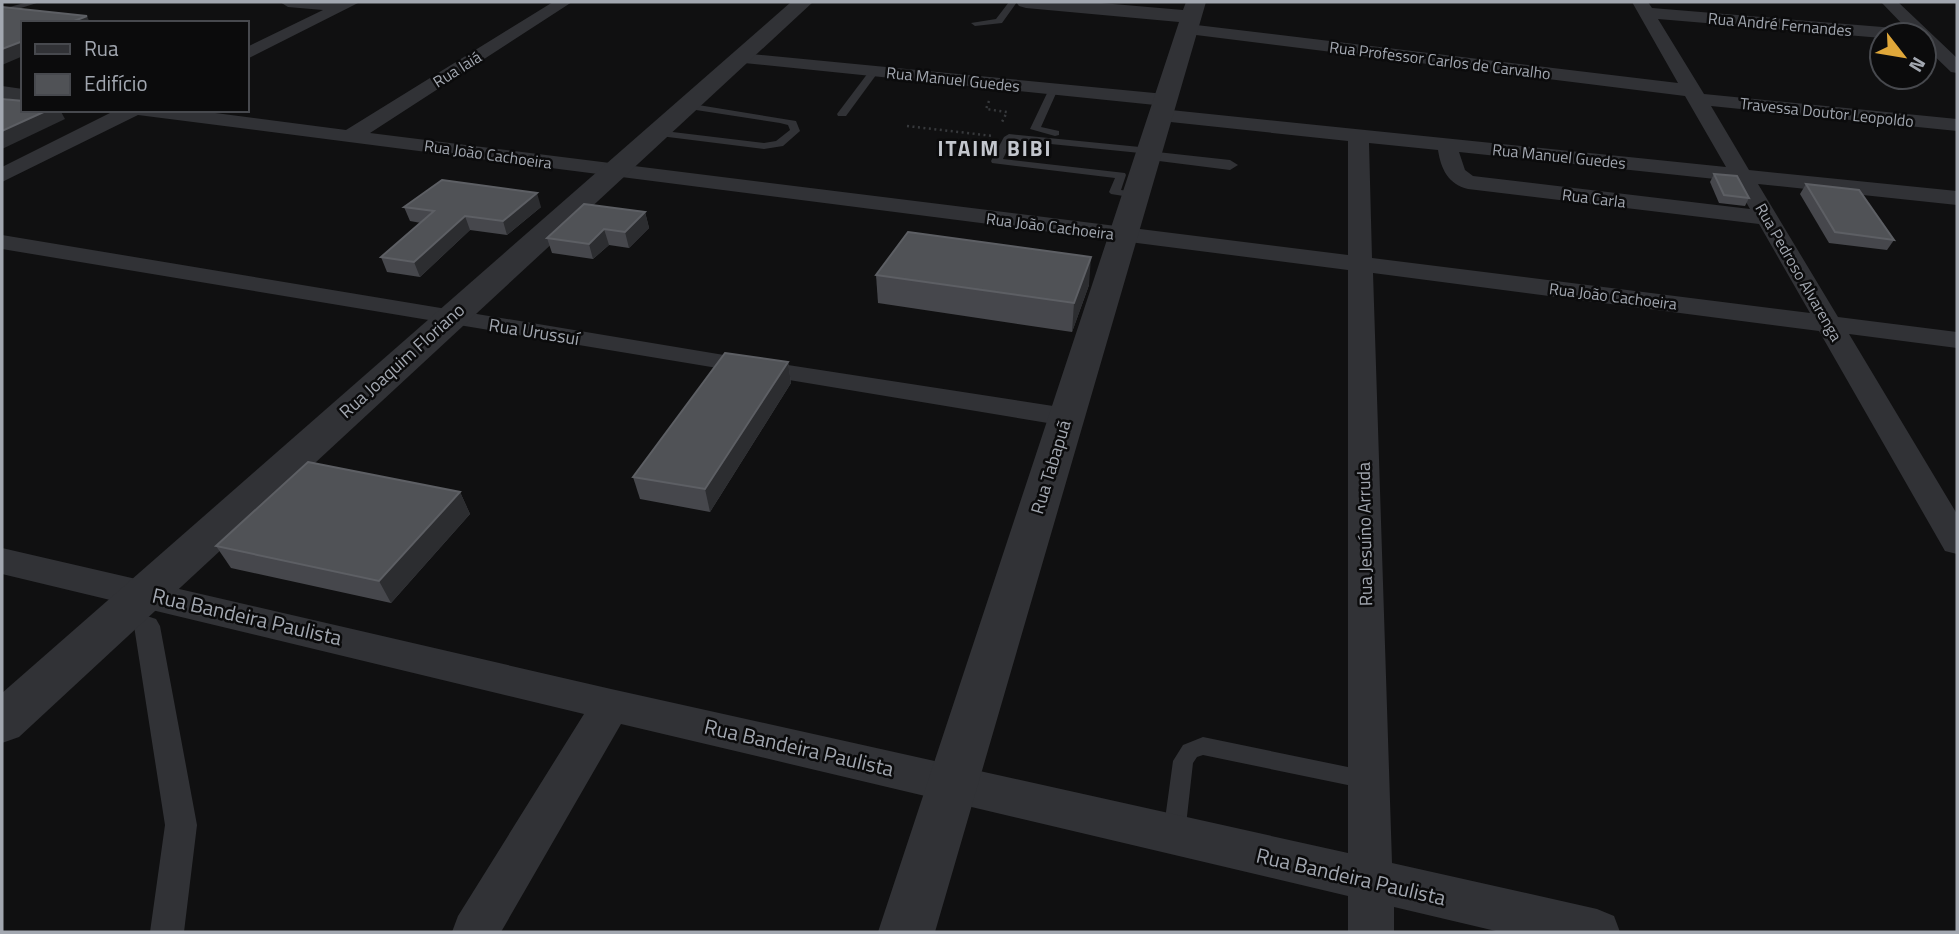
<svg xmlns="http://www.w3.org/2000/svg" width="1959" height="934" font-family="'Titillium Web',sans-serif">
<rect width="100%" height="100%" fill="#101011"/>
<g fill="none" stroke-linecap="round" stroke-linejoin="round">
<!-- path -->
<g stroke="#37393c" stroke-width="2.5" stroke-dasharray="2 3.5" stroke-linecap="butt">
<path d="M989 101 986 109 1007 112 1001 124"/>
<path d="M907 126 993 136"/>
</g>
<!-- service -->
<g fill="#313236" fill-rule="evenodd">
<path d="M28 2H40L2 14V9Z"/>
<path d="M1009 2H1017L1002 23 975 26 971 23 996 19Z"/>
<path d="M871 69 879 71 846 116H838L837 114Z"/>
<path d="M1050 87 1058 89 1041 127 1059 131V135L1055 136 1030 129Z"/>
<path d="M686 103 796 121 800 131 783 146 764 149 652 135 651 133 656 130 764 143 776 141 790 130 788 125 780 123 683 108 681 106Z"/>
<path d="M1009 134 1150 148 1155 151 1150 154 1012 140 1003 159 1125 173 1126 175 1121 190 1140 193 1142 195 1136 198 1111 194 1109 192 1115 178 992 163 991 161 1004 137Z"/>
<path d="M1203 737 1367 771 1374 773 1377 780 1374 787 1367 789 1203 755 1197 757 1193 763 1185 834 1182 841 1174 844 1166 841 1163 834 1173 761 1183 745Z"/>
</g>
<!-- pedestrian -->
<g fill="#313236" fill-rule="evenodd">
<path d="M1148 151 1230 160 1238 165 1230 170 1143 159 1140 156 1143 153Z"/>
<path d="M147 616 156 619 160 626 197 825 184 932H150L165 825 134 626 138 619Z"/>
</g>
<!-- minor -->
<g fill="#313236" fill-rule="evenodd">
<path d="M280 2H360L247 59V47L323 10 288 7Z"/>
<path d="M553 2H572L370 133 1348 255V141L1161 121 1154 119 1151 115 1154 111 1161 109 1726 167 1685 96 1188 34 1179 29 1182 25 1188 24 1678 83 1632 2H1648L1652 8 1907 29 1881 2H1898L1957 58V73L1951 72 1924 46V35H1882V38L1658 19 1704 94 1957 119V131L1711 106 1749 170 1957 191V205L1758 184 1838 317 1957 332V348L1849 334 1957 514V554L1945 551 1819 331 1373 273 1392 863 1597 909 1614 916 1620 932H1500L1394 907V932H1348V896L621 724 501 932H452L458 916 584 714 2 574V548L611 689 1348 853V270L138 115 2 182V167L116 110H192L346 130ZM1369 143 1438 150C1441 169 1448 184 1468 189L1759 224 1810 313 1372 258ZM1459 152 1734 181 1750 209 1473 176 1465 170Z"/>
<path d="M740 53 1165 94 1175 100 1165 106 734 62 731 58Z"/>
<path d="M2 86 23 89V101L2 98Z"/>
<path d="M2 235 736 357 1066 408 1077 410 1081 417 1077 424 1066 426 2 249Z"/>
</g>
<!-- tertiary -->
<g fill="#313236" fill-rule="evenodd">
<path d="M791 2H813L19 737 2 743V693Z"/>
<path d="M1016 2H1090L1183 10 1186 2H1206L935 932H878L1179 22 1026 8 1019 6Z"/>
</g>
</g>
<!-- wall -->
<g fill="#46474c">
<path d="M1714 174 1749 198 1745 206 1719 203 1710 182Z"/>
<path d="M1806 184 1894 240 1887 250 1829 243 1800 194Z"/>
<path d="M404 207H541L507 235 470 230 420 277 387 272 381 257 421 223 410 221Z"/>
<path d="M645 212 649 228 629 248 609 245 593 259 552 253 547 238Z"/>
<path d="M876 275 1089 285 1072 332 878 303Z"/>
<path d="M788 362 791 383 710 512 640 499 633 477Z"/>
<path d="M460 492 470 514 391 603 231 568 216 546Z"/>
</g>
<!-- shaded-wall -->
<g fill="#2c2d30">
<path d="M87 16 90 23H69Z"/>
<path d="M23 41V56L2 65V49Z"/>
<path d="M48 110H60L65 119 2 149V131Z"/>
<path d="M537 193 541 207 507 235 503 221Z"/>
<path d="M645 212 649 228 629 248 625 232Z"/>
<path d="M465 216 470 230 420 277 414 262Z"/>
<path d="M604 229 609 245 593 259 589 244Z"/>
<path d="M1091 257 1089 285 1072 332 1074 303Z"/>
<path d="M788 362 791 383 710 512 705 489Z"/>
<path d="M460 492 470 514 391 603 379 581Z"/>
</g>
<!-- building -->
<g fill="#505256" stroke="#5d5f64" stroke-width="2">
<path d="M2 7 87 16 69 23H23V41L2 49Z"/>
<path d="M2 99 23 101V110H48L2 131Z"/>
<path d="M1714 174 1737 176 1749 198 1724 195Z"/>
<path d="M442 180 537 193 503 221 465 216 414 262 381 257 434 211 404 207Z"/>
<path d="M1806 184 1859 190 1894 240 1835 232Z"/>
<path d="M584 204 645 212 625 232 604 229 589 244 547 238Z"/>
<path d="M908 232 1091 257 1074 303 876 275Z"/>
<path d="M725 353 788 362 705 489 633 477Z"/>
<path d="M308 462 460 492 379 581 216 546Z"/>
</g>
<g text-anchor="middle" stroke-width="5" stroke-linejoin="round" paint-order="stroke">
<!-- far-street labels -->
<g font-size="16" fill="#a2a7b0" stroke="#0b0b0c">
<text transform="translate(1780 24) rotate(5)" y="6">Rua André Fernandes</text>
<text transform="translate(1440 60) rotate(7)" y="6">Rua Professor Carlos de Carvalho</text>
<text transform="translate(457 69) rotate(-32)" y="6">Rua Iaiá</text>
<text transform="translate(953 79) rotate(6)" y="6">Rua Manuel Guedes</text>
<text transform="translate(1827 112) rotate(6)" y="6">Travessa Doutor Leopoldo</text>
<text transform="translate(488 154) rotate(8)" y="6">Rua João Cachoeira</text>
<text transform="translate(1559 156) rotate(6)" y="6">Rua Manuel Guedes</text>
<text transform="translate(1594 198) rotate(7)" y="6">Rua Carla</text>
<text transform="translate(1050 226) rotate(7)" y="6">Rua João Cachoeira</text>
<text transform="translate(1799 272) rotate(60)" y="6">Rua Pedroso Alvarenga</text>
<text transform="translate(1613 296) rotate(7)" y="6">Rua João Cachoeira</text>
</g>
<!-- street labels -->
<g font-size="18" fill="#a2a7b0" stroke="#0b0b0c">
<text transform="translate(534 332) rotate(9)" y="6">Rua Urussuí</text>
<text transform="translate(402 361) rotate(-42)" y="6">Rua Joaquim Floriano</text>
<text transform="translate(1051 467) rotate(-73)" y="6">Rua Tabapuã</text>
<text transform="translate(1365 534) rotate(-91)" y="6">Rua Jesuíno Arruda</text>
</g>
<!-- far-district labels -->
<g font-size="21" font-weight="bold" letter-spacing="2" fill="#c3c6cd" stroke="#0b0b0c">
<text x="995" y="156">ITAIM BIBI</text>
</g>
<!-- near-street labels -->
<g font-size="21" fill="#a2a7b0" stroke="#0b0b0c">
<text transform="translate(247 617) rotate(13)" y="7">Rua Bandeira Paulista</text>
<text transform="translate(799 748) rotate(13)" y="7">Rua Bandeira Paulista</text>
<text transform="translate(1351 877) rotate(13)" y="7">Rua Bandeira Paulista</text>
</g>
</g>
<!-- border -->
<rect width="1959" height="934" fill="none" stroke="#a2a7b0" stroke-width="7"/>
<!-- legend -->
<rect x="21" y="21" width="228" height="91" fill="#0b0b0c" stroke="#47494e" stroke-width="2"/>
<rect x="35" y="44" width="35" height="10" fill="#313236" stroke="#47494e" stroke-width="2"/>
<text x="84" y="56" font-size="21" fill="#a2a7b0">Rua</text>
<rect x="35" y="74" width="35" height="21" fill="#505256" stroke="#47494e" stroke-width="2"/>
<text x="84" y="91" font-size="21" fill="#a2a7b0">Edifício</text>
<!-- north arrow -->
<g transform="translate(1903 56) rotate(121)"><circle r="33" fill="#0b0b0c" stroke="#47494e" stroke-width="2"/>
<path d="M0-5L12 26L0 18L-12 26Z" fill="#dfa73a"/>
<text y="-10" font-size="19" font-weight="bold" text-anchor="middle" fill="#a2a7b0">N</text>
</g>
</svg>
